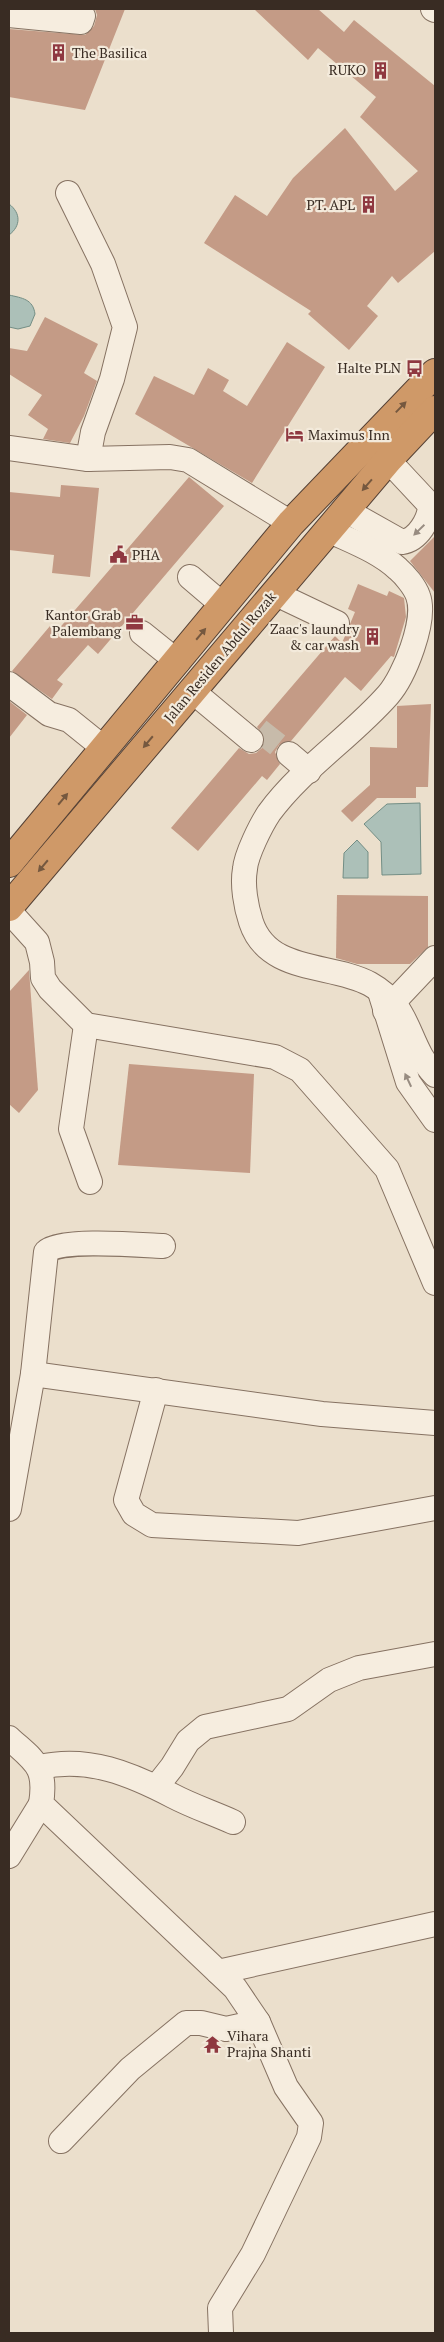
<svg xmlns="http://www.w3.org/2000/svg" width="444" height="2342" font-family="'PT Serif',serif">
<rect width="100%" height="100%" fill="#ebdfcc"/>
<!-- water -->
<g fill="#acc0b8" stroke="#738e85">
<path d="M9 204C21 213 21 226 9 235Z"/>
<path d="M9 295C22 298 33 299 35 314L30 326 18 329 9 327Z"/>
<path d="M420 803 421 874 382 875 381 842 364 824 387 804Z"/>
<path d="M357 840 368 852V878H343L344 853Z"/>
</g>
<!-- building -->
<g fill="#c49b86">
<path d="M95 9H125L85 110 9 97V29L85 35 94 26 97 15Z"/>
<path d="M254 9H318L344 32 354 20 435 86V251L398 283 392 276 367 306 378 316 349 350 308 314 311 311 204 243 235 195 267 216 293 178 345 128 395 191 418 171 360 117 376 97 318 48 308 60Z"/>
<path d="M45 317 98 344 84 373 97 381 84 416 70 443 43 439 48 429 28 415 42 395 9 374V348L27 351Z"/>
<path d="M287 342 325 367 252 483 135 414 154 376 194 395 208 368 229 380 223 391 247 406Z"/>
<path d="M189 477 224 506 98 654 88 645 57 680 63 684 52 699 12 671 50 626 57 631Z"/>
<path d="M61 485 99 488 90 577 52 573 54 555 9 550V492L60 497Z"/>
<path d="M435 536V593L410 561Z"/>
<path d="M358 584 387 596 389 591 404 598 406 617 394 657 391 656 361 691 345 677 291 741 279 745 275 752 280 764 267 780 262 776 198 851 171 828 239 748 249 754 256 753 262 748 264 736 257 727 335 636 342 643 355 612 348 609Z"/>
<path d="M9 701 27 715 9 738Z"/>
<path d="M431 704 428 787H416V798H377L352 822 341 811 370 785V747L397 748V706Z"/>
<path d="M337 895 428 896V947L410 964H357L336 958Z"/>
<path d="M29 970 38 1090 19 1113 9 1104V992Z"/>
<path d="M129 1064 254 1074 250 1173 118 1165Z"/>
</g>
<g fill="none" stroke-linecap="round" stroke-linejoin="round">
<!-- minor-tunnel -->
<path stroke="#c7bbaa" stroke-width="24" stroke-dasharray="24 12" stroke-linecap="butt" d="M259 730 289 754"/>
<defs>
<g id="minor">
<path d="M433 9 435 10"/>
<path d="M9 15 81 22 83 16 72 9"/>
<path d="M68 193 103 264 125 327 112 379 93 432 88 459"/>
<path d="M9 448 88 459 170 457 188 460 291 523"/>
<path d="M345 510 402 542C418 540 430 519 430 505L388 460"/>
<path d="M328 530C351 541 379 551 398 569 405 575 415 587 418 596 427 620 404 677 388 695 351 737 302 768 269 813 261 825 246 855 245 869 242 885 246 907 251 922 268 974 331 963 370 984 413 1008 406 1045 435 1075"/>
<path d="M190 577 224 606"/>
<path d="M274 593 337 623"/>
<path d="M142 633 178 662"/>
<path d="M9 684 49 714 69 720 105 749"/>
<path d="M191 690 251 740"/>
<path d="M289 754 309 771"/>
<path d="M9 911 37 942 42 962 43 978 50 989 86 1025 275 1057 300 1070 387 1169 435 1283"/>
<path d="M380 992 408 1082 435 1120"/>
<path d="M385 1011 435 958"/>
<path d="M86 1025 71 1129 90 1182"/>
<path d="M33 1374 322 1414 435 1423"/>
<path d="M156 1390 126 1500 134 1514 152 1525 298 1533 435 1508"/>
<path d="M9 1509 33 1374 46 1252C59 1238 142 1245 163 1246"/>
<path d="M9 1738C35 1762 47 1766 41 1804L235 1988 258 2022 286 2087 311 2123 309 2137 253 2254 220 2308 221 2333"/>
<path d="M40 1767C88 1756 131 1774 173 1796 192 1806 213 1813 233 1822"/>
<path d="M157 1786 172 1767 188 1741 205 1727 288 1709 329 1680 359 1668 435 1654"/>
<path d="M9 1856 41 1804"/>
<path d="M218 1972 435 1924"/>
<path d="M61 2141 130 2069 186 2023H201L226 2029 258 2022"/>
</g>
<g id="highway">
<path d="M9 863 291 523 435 373"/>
<path d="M9 907 388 460 435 410"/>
</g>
</defs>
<!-- minor casing -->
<use href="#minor" stroke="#867262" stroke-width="26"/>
<!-- highway casing -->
<use href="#highway" stroke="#554135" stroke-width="30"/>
<!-- minor -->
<use href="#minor" stroke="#f6eddf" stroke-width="24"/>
<!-- highway -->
<use href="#highway" stroke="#cf9968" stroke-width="28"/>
</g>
<!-- one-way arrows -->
<defs><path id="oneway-solid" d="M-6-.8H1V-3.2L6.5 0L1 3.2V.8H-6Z" transform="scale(1.25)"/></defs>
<g fill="#75583f">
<use href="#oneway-solid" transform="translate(401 407) rotate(-46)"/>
<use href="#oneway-solid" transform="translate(367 485) rotate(131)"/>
<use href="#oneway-solid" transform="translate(201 634) rotate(-50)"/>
<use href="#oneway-solid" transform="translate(148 742) rotate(130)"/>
<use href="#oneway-solid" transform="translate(63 799) rotate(-50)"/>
<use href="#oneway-solid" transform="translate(43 866) rotate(130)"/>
</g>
<g fill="#988c81">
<use href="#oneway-solid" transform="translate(419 530) rotate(136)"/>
<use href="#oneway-solid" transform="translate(408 1080) rotate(-115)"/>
</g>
<!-- icons -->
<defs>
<symbol id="building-bare" viewBox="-9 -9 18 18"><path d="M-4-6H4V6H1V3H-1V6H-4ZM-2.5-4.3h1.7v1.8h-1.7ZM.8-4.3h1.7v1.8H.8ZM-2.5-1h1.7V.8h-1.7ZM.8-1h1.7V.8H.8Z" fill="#8f3840" stroke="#f3eadb" stroke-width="2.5" paint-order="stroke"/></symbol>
<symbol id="bus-bare" viewBox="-9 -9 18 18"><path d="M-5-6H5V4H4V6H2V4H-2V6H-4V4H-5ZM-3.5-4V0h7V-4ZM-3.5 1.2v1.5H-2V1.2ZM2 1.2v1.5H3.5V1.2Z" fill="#8f3840" stroke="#f3eadb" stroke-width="2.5" paint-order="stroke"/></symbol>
<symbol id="hotel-bare" viewBox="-9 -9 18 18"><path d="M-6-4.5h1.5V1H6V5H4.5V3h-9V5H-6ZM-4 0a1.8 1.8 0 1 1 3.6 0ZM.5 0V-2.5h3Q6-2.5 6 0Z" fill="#8f3840" stroke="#f3eadb" stroke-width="2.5" paint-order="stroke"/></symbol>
<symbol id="civic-bare" viewBox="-9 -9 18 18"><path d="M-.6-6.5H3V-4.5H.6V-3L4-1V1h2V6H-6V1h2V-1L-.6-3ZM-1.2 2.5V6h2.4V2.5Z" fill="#8f3840" stroke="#f3eadb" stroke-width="2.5" paint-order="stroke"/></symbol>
<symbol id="office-bare" viewBox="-9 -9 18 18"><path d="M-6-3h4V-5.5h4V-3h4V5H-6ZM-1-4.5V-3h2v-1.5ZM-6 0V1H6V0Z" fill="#8f3840" stroke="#f3eadb" stroke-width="2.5" paint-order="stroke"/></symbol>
<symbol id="temple-bare" viewBox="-9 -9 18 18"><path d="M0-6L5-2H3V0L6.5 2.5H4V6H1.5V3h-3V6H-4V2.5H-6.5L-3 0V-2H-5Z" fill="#8f3840" stroke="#f3eadb" stroke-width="2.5" paint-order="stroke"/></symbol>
</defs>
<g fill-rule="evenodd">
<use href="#building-bare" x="46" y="40" width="25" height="25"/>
<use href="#building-bare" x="368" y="58" width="25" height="25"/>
<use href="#building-bare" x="356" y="192" width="25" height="25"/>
<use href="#bus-bare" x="402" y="356" width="25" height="25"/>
<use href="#hotel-bare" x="282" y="422" width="25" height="25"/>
<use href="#civic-bare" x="106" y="542" width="25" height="25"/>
<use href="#office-bare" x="122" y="610" width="25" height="25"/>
<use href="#building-bare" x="360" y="624" width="25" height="25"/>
<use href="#temple-bare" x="200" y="2032" width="25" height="25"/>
</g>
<g text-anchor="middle" stroke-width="4.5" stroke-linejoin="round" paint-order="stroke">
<!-- poi labels -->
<g font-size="14" fill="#392c23" stroke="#f3eadb" text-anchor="end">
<text x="72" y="58" text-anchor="start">The Basilica</text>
<text x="366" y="75">RUKO</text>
<text x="355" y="210">PT. APL</text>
<text x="401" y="373">Halte PLN</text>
<text x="308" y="440" text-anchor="start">Maximus Inn</text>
<text x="132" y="560" text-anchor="start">PHA</text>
<text x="121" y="620">Kantor Grab<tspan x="121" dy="16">Palembang</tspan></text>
<text x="359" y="634">Zaac's laundry<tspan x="359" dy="16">&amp; car wash</tspan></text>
<text x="227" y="2041" text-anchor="start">Vihara<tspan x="227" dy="16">Prajna Shanti</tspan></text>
</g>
<!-- street labels -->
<g font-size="14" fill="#392c23" stroke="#f3eadb">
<text transform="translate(220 657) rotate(-50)" y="5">Jalan Residen Abdul Rozak</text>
</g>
</g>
<!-- border -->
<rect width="444" height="2342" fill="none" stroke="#392c23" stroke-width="20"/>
</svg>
